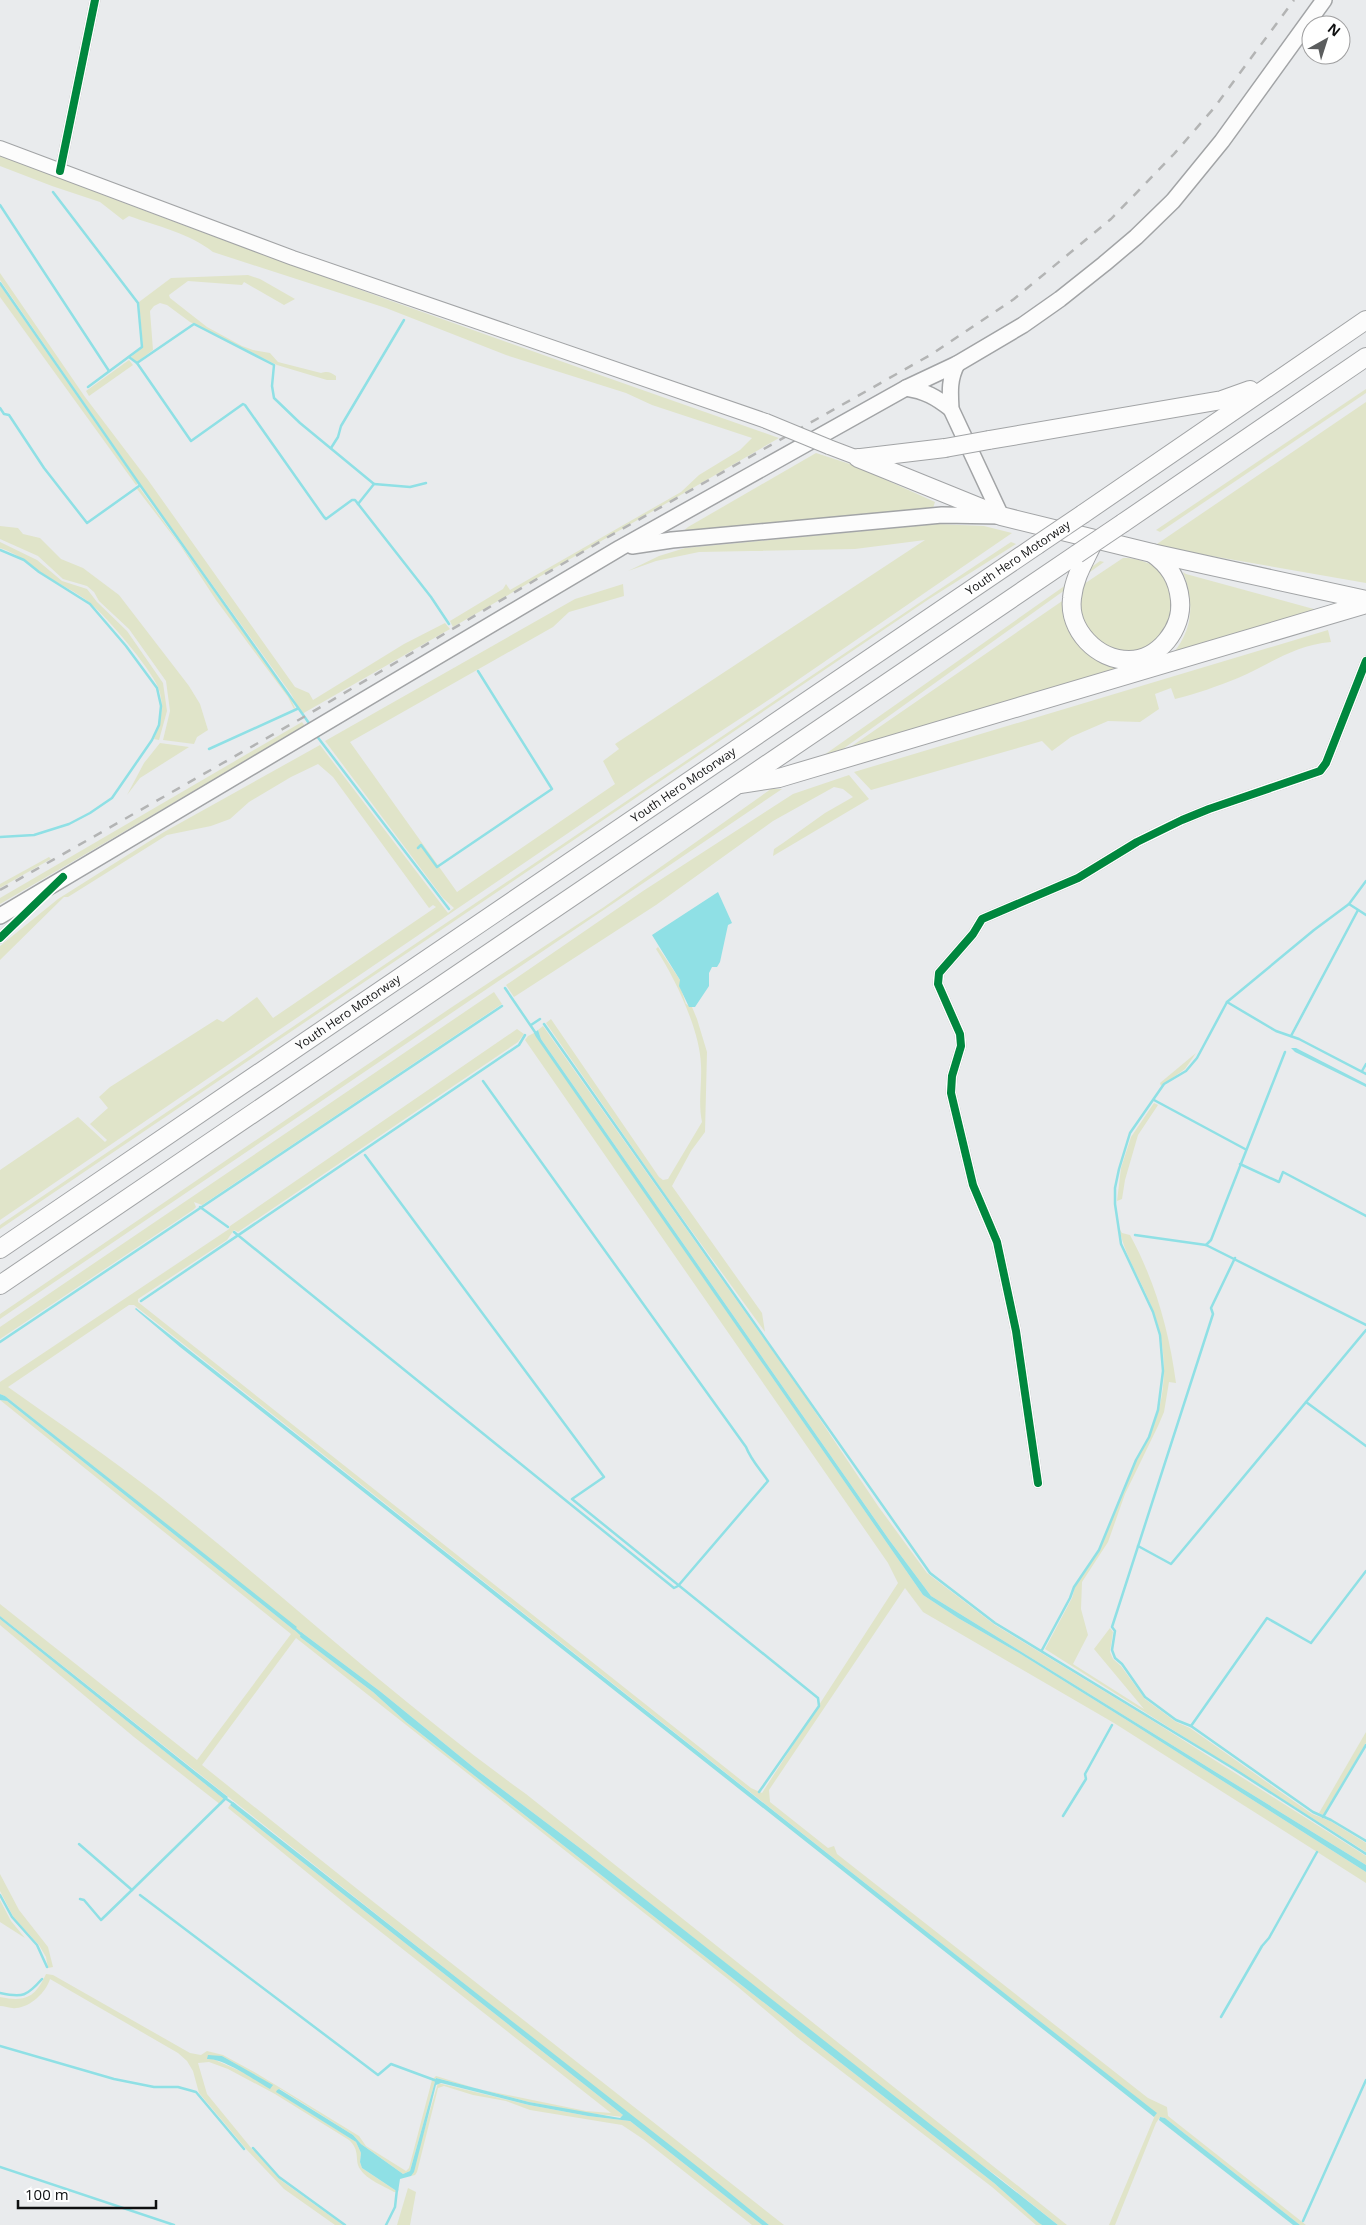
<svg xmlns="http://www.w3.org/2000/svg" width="1366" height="2225" font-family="'Open Sans',sans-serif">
<rect width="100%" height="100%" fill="#e9ebed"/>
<!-- green -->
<g fill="#e0e4c9" fill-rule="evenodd">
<path d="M0 155C257 256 519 346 779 438L453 627 450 621 503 589 506 584 510 590 681 492 699 475 740 450 752 438 652 405 626 393 506 355 386 308 213 252C189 233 157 226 129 216L123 220 100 202 52 186 0 166Z"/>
<path d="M0 273 85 397 148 480 295 687 309 693 313 700 404 644 445 623 450 629 302 714 291 694 140 484 0 280Z"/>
<path d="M248 275 260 279 295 299 284 305 244 282 242 285 188 281 169 295 170 298 207 327 242 346 253 350 270 353 278 362 321 373C328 371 330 372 336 376V380H327L277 365 190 322 167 305 160 303 154 306 150 311 153 350 137 362 131 357 143 347 139 302 171 278Z"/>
<path d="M0 285 138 484 136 485 0 297Z"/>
<path d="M129 360 133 365 89 396 86 391Z"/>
<path d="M1366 389V393L1160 532 1156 530Z"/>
<path d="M1366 402V583L1154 546Z"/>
<path d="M816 453 853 465 935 502 933 508 924 512 681 533 688 527Z"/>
<path d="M139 487 290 697 295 708 294 709 288 697 216 600 180 545 137 489Z"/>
<path d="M937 524 984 526 1012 533 773 697 646 780 0 1220V1170L78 1117 105 1142 107 1140 90 1124 108 1108 99 1097 110 1087 217 1019 223 1022 257 997 273 1018 436 907 433 905 429 908 333 777 318 764 291 777 249 802 230 819 211 826 167 835 68 897H64L0 960V946L58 899 164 832 320 745 448 913 454 908 443 898 325 741 575 599 623 584 624 596 569 612 553 627 350 742 457 892 615 784 603 761 619 749 615 744 925 540 855 549 699 552 656 561 628 571 659 556 685 548Z"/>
<path d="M0 526 18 528 23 534 40 538 61 559 83 568 119 595 189 686 200 704 208 730 197 737 194 744 163 740 170 711 166 681 129 629 99 601 94 592 87 586 63 579 38 556 0 539Z"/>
<path d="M0 542 37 560 62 581 87 589 97 602 127 631 163 683 167 711 159 740 154 739C161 723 165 704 158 687 150 668 107 617 91 604 76 591 56 583 39 571 26 562 16 553 0 548Z"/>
<path d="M1011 542 1016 544 929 599 0 1229V1225L928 597Z"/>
<path d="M1123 558C1138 557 1165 567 1171 583 1175 592 1173 616 1173 627L1139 656 1100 647C1082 621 1077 617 1084 584Z"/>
<path d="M1100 561 1104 562 815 769 807 767Z"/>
<path d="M1183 572 1186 574 1321 611 1173 653C1194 628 1194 602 1183 572Z"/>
<path d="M1068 597C1079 639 1075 659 1124 669L833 759Z"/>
<path d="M1328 630 1331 642C1294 645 1271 664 1238 678 1218 686 1196 694 1175 699L1171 688 1155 694 1159 709 1140 722 1108 721 1071 737 1052 751 1042 741 871 790 854 772Z"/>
<path d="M302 722 305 726 0 904V898Z"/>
<path d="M160 743 189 747 140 778 127 795 144 763Z"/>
<path d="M849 775 869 799 773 856 774 849 783 843 825 813 853 797 843 789 834 787 773 821 656 905 514 997 506 985 643 891 793 794Z"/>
<path d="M771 789H782L0 1319V1314L452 1007 604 907Z"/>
<path d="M49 857 51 859 0 888V884Z"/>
<path d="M658 947 680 980V986L686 1004 692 1007 697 1019 707 1052 705 1132 691 1151 672 1186 762 1313 765 1332 667 1197 546 1023 551 1019 659 1177 663 1180 668 1179 702 1122C698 1103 702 1084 701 1065 700 1030 675 978 656 949Z"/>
<path d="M494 992 502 1004 202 1205 194 1202 196 1207 193 1210 0 1339V1327Z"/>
<path d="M543 1026 805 1397 878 1506 927 1573 995 1625 1145 1716 1366 1856V1865L931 1596 890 1541 541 1039 538 1030Z"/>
<path d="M517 1029 524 1034 518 1042 238 1232 234 1230 227 1240 138 1299V1302L751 1788 762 1793 898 1583 888 1563 525 1040 528 1036 534 1033 923 1595 958 1618 1019 1653 1133 1724 1366 1872V1883L1114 1723 923 1612 905 1588 769 1790 770 1802 828 1848 834 1846 837 1854 1148 2098 1167 2107 1168 2116 1306 2225H1300L1165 2118 1160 2117 1156 2123 1115 2225H1109L1156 2113 134 1305H129L8 1387C59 1423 110 1458 159 1496 283 1594 398 1702 526 1794L1067 2225H1058L997 2176 969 2156 589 1855 478 1771 381 1692 301 1632 300 1637 373 1692 406 1722 994 2183 1042 2225H1036L992 2187 797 2037 738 1987 296 1638 202 1765 366 1896 784 2225H769L0 1616V1604L197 1760 291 1634 0 1400 7 1401 294 1630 296 1627 5 1396 0 1394V1382L229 1229 230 1226Z"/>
<path d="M1196 1053 1185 1069 1161 1086 1160 1083Z"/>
<path d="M1154 1103 1158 1105 1138 1135 1125 1180 1122 1199 1117 1201 1121 1168 1131 1137Z"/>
<path d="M1119 1228 1122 1233 1130 1235C1155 1281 1169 1330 1176 1383L1169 1382 1164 1412 1158 1426 1125 1494 1108 1542 1082 1582 1081 1609 1088 1635 1073 1664 1144 1709 1094 1649 1110 1628 1113 1632 1110 1652 1113 1659 1121 1666 1145 1699 1176 1722 1190 1728 1312 1814 1330 1821 1366 1843V1852L1045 1649 1072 1598 1075 1587 1100 1550 1125 1486C1131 1477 1132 1468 1137 1458 1143 1447 1150 1437 1154 1425 1167 1391 1167 1350 1155 1316 1145 1286 1126 1260 1119 1228Z"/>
<path d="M0 1619 225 1800 221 1805 134 1737 0 1625Z"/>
<path d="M1366 1732V1743L1323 1815 1319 1813Z"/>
<path d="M230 1805 623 2115V2117L587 2113 529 2102 436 2078 410 2171 403 2174 361 2144 353 2135 280 2089 277 2090V2092L356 2142 361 2153 360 2162 362 2168 398 2192H394C384 2186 367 2180 360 2169 354 2160 361 2151 349 2140L275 2094 228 2069 209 2062 198 2063 207 2094 252 2149 282 2181 343 2225H335L284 2189 247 2150 199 2093 193 2071 187 2061 178 2053 50 1979C46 1992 31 2007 16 2008 11 2009 5 2006 0 2006V1997C25 2002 35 1998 46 1974L53 1975 190 2053 201 2055 207 2051 223 2055 256 2073 359 2136 366 2146 406 2171 409 2168 432 2080 436 2076 478 2089 586 2111 611 2113 353 1910 228 1808ZM222 2056 272 2085 213 2059Z"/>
<path d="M0 1874 19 1910 48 1947 53 1967 48 1968 46 1957 39 1945 14 1918 0 1891Z"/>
<path d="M0 1900 11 1921 25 1938 0 1922Z"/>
<path d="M438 2083 529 2105 588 2116 630 2121 762 2225H752L643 2139 622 2125 530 2110 506 2101 473 2095 444 2086 438 2088 417 2172 415 2175 411 2176Z"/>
<path d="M408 2188 416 2192 410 2225H397Z"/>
</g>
<!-- water -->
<g fill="#8fe0e5">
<path d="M718 892 732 923 728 925 720 962 717 967H712L709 973V986L695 1007H689L679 986 680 980 652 935Z"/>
<path d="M538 1030 541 1039 890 1541 931 1596 1366 1865V1872L1133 1724 1019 1653 958 1618 923 1595 536 1037 534 1033Z"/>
<path d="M1291 1048H1296L1366 1084V1087L1295 1052Z"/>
<path d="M136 1308 1050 2029 1157 2113 1154 2117 180 1347 135 1309Z"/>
<path d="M0 1394 5 1396 297 1627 294 1630 7 1401 0 1400Z"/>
<path d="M0 1616 196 1772 228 1797 225 1800 0 1619Z"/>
<path d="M301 1632 381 1692 478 1771 589 1855 1058 2225H1042L1039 2223 994 2183 406 1722 373 1692 300 1637Z"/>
<path d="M233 1802 703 2171 769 2225H762L630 2121 588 2116 529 2105 441 2083 436 2085 414 2172 411 2176 400 2179 398 2192 362 2168 360 2162 361 2153 356 2142 276 2092 277 2090 279 2089 353 2135 361 2144 403 2174 410 2171 436 2078 529 2102 620 2118 623 2115 230 1805Z"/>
<path d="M208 2055 222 2056 273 2085 270 2089C254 2080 224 2058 207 2059Z"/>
<path d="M1160 2117 1165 2118 1300 2225H1293L1159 2120Z"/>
</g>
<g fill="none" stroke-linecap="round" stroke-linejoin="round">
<!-- stream -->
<g stroke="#8fe0e5" stroke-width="2.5">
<path d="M53 192 138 303 142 347 88 387"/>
<path d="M0 205 109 371"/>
<path d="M0 283 140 485 311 726"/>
<path d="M129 357 137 363 191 441 243 404 245 405 324 517 326 519 352 500H355L431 597 449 624"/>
<path d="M137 363 194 324 274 365 272 386 274 398 300 423 374 484 358 504"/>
<path d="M0 408 4 414 9 415 44 468 87 523 139 486"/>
<path d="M331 448 338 437 341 426 404 320"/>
<path d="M374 484 410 487 426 483"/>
<path d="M0 550 24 560 39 572 90 604 126 646 157 688 161 706 159 725 152 740 112 798 90 813 69 824 34 835 0 837"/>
<path d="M316 735 449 909"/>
<path d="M209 749 297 709"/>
<path d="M418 848 421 845 437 867 552 789 478 671"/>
<path d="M1349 904 1366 915"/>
<path d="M505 988 537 1035"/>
<path d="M1227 1002 1276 1031 1299 1039 1366 1074"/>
<path d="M544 1024 930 1573 995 1623 1231 1767 1366 1854"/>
<path d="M531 1025 540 1019"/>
<path d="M1291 1036 1358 910"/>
<path d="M1362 1071 1366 1064"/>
<path d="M1154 1100 1245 1149"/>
<path d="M365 1155 604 1477 572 1499 818 1698 819 1706 759 1792"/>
<path d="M1240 1164 1279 1182 1283 1172 1366 1216"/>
<path d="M200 1207 228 1227"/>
<path d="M234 1232 674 1588 678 1586 768 1481C760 1469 751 1460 746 1447L483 1081"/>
<path d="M1135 1235 1206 1245 1366 1325"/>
<path d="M1206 1245 1211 1240 1285 1052"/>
<path d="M1235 1258 1211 1308 1213 1314 1112 1627 1115 1631 1112 1650 1115 1658 1122 1664 1145 1697 1176 1720 1191 1726 1313 1812 1331 1820 1366 1841"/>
<path d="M141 1301 519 1045 525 1035"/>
<path d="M0 1342 502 1006"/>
<path d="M1306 1402 1366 1446"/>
<path d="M1138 1546 1171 1564 1366 1330"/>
<path d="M293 1627 302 1635"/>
<path d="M1042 1650 1070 1598 1074 1587 1099 1550 1136 1460 1149 1437 1158 1410 1163 1371 1160 1335 1153 1312 1121 1244 1115 1204V1188L1119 1169 1130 1133 1164 1084 1186 1071 1197 1058 1227 1002 1314 930 1349 904 1366 881"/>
<path d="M1191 1726 1267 1618 1311 1643 1366 1571"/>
<path d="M225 1798 235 1805"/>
<path d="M1063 1816 1086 1779 1085 1774 1112 1725"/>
<path d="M1323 1817 1366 1745"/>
<path d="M79 1844 132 1890 226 1798"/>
<path d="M0 1895 12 1917 37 1945 47 1967"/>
<path d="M140 1895 378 2075 391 2064 437 2081"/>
<path d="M80 1899 84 1900 101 1920 132 1890"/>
<path d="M0 1993C23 1998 27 1996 42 1979"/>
<path d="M1221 2017 1262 1946 1269 1938 1317 1852"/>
<path d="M0 2046 114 2079 154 2087H178L196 2092 244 2149"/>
<path d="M253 2148 279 2177 345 2225"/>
<path d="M0 2167 174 2225"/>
<path d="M1303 2221 1366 2080"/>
<path d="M386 2225 395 2207 397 2189"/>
</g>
<defs>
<g id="street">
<path d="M60 171 95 0"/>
<path d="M0 938 43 896"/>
<path d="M1038 1483 1016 1331 997 1242 973 1185 951 1093 952 1076 961 1046 960 1034 938 984 939 973 973 934 982 919 1078 878 1137 842 1182 820 1209 809 1320 771 1326 763 1366 661"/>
</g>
<g id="secondary">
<path d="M0 148 293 258 766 421"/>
<path d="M829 447 858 458"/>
</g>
<g id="primary">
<path d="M906 388C925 391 936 397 951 409"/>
<path d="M632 546 672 540 942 515 1001 516 951 409C950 392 949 379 957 364"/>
<path d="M0 916 620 548 906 388 957 364 1023 325 1060 299 1104 264 1136 237 1173 201 1222 141 1324 0"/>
</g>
<g id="highway">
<path d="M989 440 1222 400 1250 390"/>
<path d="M858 458 1001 516 1152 553 1366 600"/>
<path d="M861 458 945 448"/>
<path d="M1083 514 1366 320"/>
<path d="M1123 523 1366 357"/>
<path d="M1092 545C1084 562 1074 578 1072 598 1068 630 1097 660 1129 660 1159 660 1183 628 1180 600 1178 579 1169 565 1152 553"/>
<path d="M740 784 779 778 1366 604"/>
<path id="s1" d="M0 1249 1037 545"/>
<path d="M0 1285 1077 554"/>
</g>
</defs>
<!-- street casing -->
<use href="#street" stroke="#a2a4a6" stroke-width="11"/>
<!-- secondary casing -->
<use href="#secondary" stroke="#a2a4a6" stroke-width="16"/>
<!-- primary casing -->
<use href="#primary" stroke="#a2a4a6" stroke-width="18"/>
<!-- highway casing -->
<use href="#highway" stroke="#a2a4a6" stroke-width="20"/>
<!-- street -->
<use href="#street" stroke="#fcfcfc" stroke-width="9"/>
<!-- secondary -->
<use href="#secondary" stroke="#fcfcfc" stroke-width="14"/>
<!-- primary -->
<use href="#primary" stroke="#fcfcfc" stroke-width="15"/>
<!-- highway -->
<use href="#highway" stroke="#fcfcfc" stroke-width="18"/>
<!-- rail -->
<path stroke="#b3b4b4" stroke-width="2.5" stroke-dasharray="9 9" stroke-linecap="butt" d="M0 890 302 718 608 537 932 354 1014 299 1111 219 1174 154 1214 108 1294 0"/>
<defs>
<path id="secondary-bridge" d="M766 421 829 447"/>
<g id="highway-bridge">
<path d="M945 448 989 440"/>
<path d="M1037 545 1083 514"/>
<path d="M1077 554 1123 523"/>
</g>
</defs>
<!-- secondary-bridge casing -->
<use href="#secondary-bridge" stroke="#a2a4a6" stroke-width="16" stroke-linecap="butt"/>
<!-- highway-bridge casing -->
<use href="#highway-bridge" stroke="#a2a4a6" stroke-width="20" stroke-linecap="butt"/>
<!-- secondary-bridge -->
<use href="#secondary-bridge" stroke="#fcfcfc" stroke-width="14"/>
<!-- highway-bridge -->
<use href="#highway-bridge" stroke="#fcfcfc" stroke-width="18"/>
<defs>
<g id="cycleway">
<path d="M60 171 95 0"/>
<path d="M0 938 63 877"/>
<path d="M1038 1483 1016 1331 997 1242 973 1185 951 1093 952 1076 961 1046 960 1034 938 984 939 973 973 934 982 919 1078 878 1137 842 1182 820 1209 809 1320 771 1326 763 1366 661"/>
</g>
</defs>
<!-- cycleway casing -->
<use href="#cycleway" stroke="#fff" stroke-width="11"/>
<!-- cycleway -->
<use href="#cycleway" stroke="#00873e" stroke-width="8"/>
</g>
<g text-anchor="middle" stroke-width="4" stroke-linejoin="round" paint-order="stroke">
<!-- street labels -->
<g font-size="12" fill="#0f1011" stroke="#fff">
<text transform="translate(1018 558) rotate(-34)" y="4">Youth Hero Motorway</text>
<text dy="4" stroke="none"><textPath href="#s1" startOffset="826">Youth Hero Motorway</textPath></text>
<text dy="4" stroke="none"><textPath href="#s1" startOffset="421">Youth Hero Motorway</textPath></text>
</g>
</g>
<!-- north arrow -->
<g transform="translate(1326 40) rotate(39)"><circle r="24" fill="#ffffff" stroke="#9f9fa0"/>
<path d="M0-4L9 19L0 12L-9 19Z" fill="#5b5d5e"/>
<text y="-8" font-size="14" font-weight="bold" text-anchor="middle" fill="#0f1011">N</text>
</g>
<!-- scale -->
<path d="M18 2200v8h138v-8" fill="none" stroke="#0f1011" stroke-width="2.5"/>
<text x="25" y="2200" font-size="15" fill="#0f1011" stroke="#ffffff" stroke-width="4" paint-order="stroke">100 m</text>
</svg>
